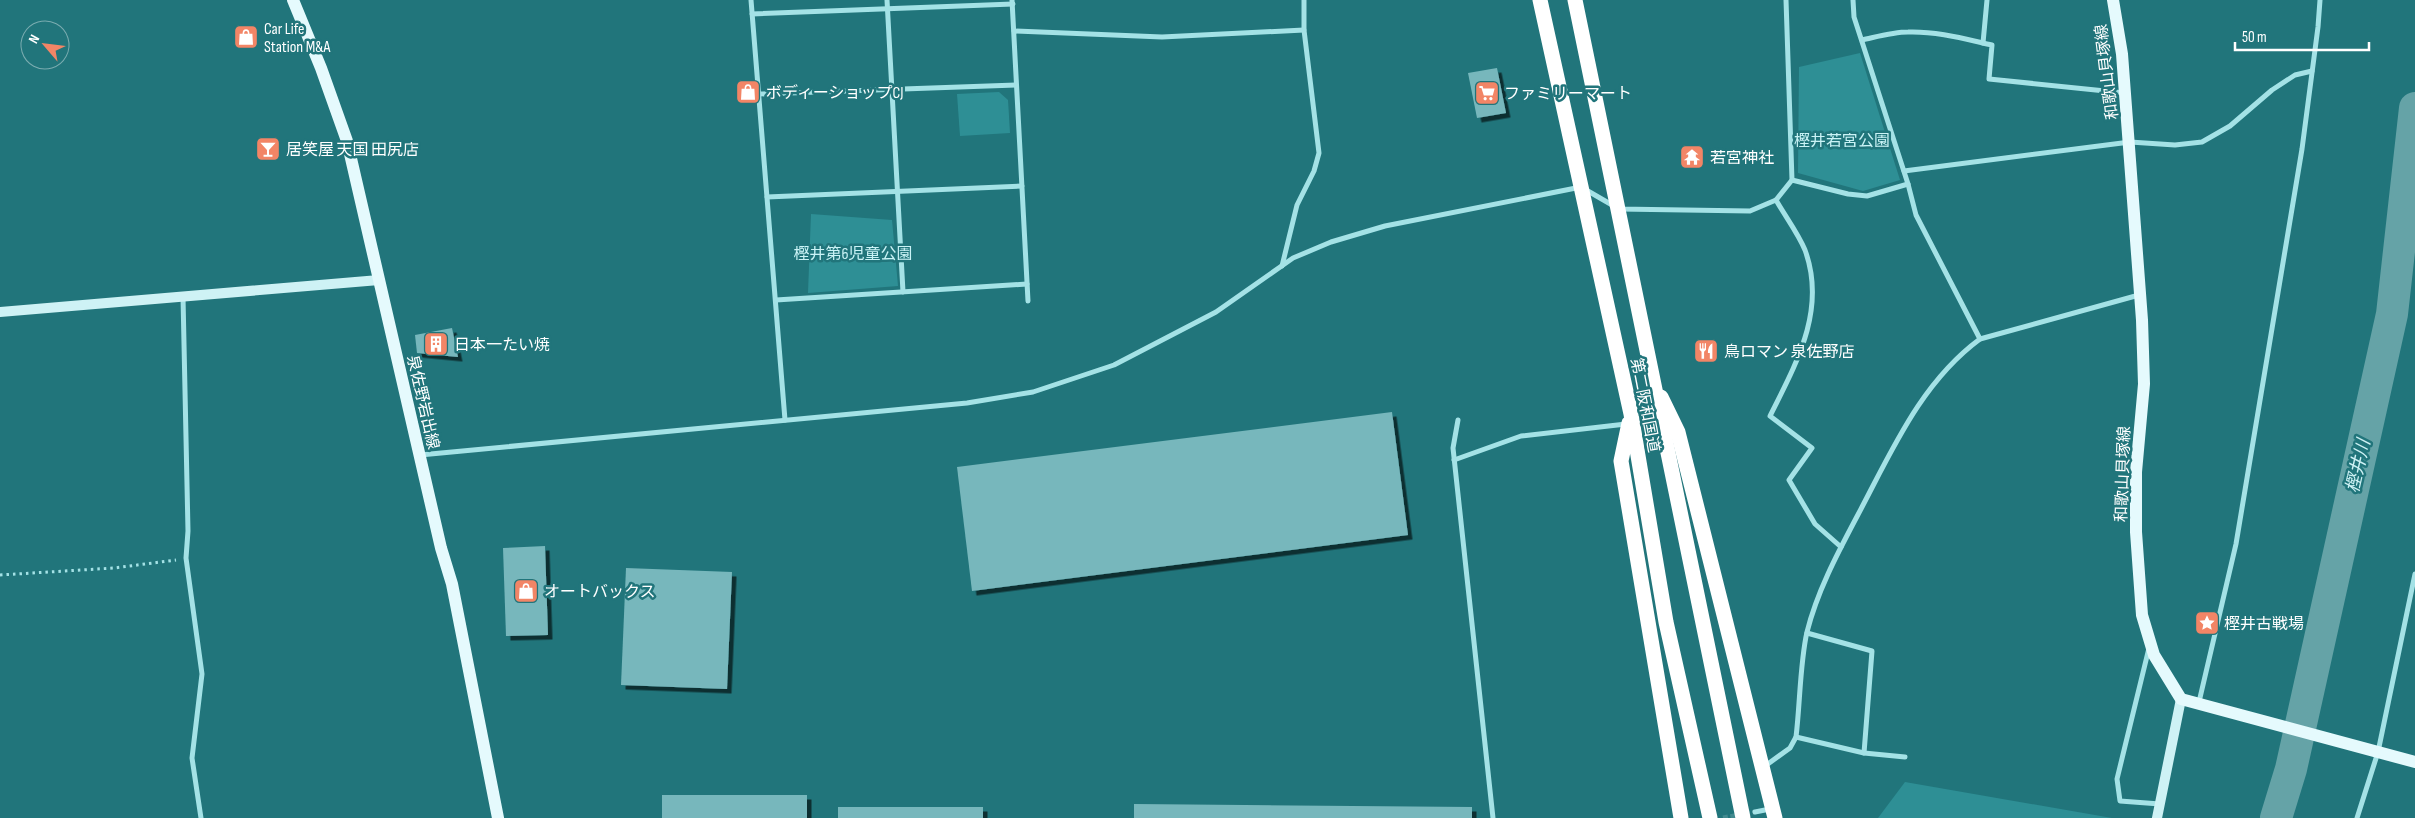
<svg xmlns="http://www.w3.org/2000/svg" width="2415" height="818" font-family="'Sofia Sans Condensed','Noto Sans JP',sans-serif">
<defs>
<filter id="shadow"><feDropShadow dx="4.5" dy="4.5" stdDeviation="0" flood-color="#0009"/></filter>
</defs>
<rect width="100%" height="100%" fill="#21757b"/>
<!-- green -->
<g fill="#2e8f95">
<path d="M1860 53 1900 180 1863 191 1798 173 1799 67Z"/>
<path d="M999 92 1008 100 1010 133 960 136 957 94Z"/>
<path d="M811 214 892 220 898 286 808 293Z"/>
<path d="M1905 782 2112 818H1878Z"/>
</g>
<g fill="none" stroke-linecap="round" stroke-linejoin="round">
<!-- river -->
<path stroke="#65a3a7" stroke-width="32" d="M2276 818 2291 769 2392 314 2415 108"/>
</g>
<!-- building -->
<g fill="#77b7bc" filter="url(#shadow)">
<path d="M1497 68 1506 113 1477 118 1468 73Z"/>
<path d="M452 328 458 357 417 353 415 335Z"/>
<path d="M1392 412 1408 535 972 591 957 467Z"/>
<path d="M545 546 548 635 506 636 503 548Z"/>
<path d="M626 568 732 572 727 689 621 685Z"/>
<rect x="662" y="795" width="145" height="23"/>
<path d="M1134 804 1472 807V818H1134Z"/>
<rect x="838" y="807" width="145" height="11"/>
</g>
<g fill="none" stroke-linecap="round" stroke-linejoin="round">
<!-- street-tunnel -->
<path stroke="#428a8f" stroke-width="5" stroke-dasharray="5 2.5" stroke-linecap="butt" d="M1723 818 1755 812"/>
<!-- path -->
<path stroke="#a4e2e6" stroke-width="3" stroke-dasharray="2.5 4" stroke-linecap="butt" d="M0 575 114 568 176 560"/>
<!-- street -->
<g stroke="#a4e2e6" stroke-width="5">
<path d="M751 0 785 420"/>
<path d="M887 0 903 292"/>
<path d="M1012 0 1028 301"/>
<path d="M1853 0 1854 17 1908 184 1916 215 1980 339"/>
<path d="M752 14 1013 4"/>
<path d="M1014 31 1162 37 1304 30"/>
<path d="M1862 40C1876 37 1893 32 1908 32 1936 31 1965 39 1992 45L1989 79 2125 93"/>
<path d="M1983 43 1987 0"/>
<path d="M759 94 1016 85"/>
<path d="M1904 171 2130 142 2175 145 2202 142 2230 126 2272 90 2295 75 2312 71"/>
<path d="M1792 180 1848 194 1867 196 1908 184"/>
<path d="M767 197 1022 186"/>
<path d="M1776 200C1785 216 1798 233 1805 250 1827 310 1796 364 1770 416L1812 448 1789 480 1815 524 1841 547"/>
<path d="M1282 266 1297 205 1314 171 1319 153 1304 30V0"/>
<path d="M183 297 188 531 186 558 202 674 192 758 201 818"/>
<path d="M776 300 1027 284"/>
<path d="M1458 420 1453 448 1493 818"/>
<path d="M420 455 967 403 1033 392 1114 365 1216 312 1293 258 1331 242 1385 226 1581 187 1619 209 1750 211 1776 200 1792 180 1786 0"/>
<path d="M1454 460 1521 436 1626 424"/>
<path d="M1807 633 1872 651 1864 753"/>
<path d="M2149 648 2117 779 2120 801 2160 804"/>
<path d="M2199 702 2236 544 2302 149 2318 27 2320 0"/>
<path d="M1796 737 1864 753 1905 757"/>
<path d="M1765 766 1790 748 1796 737C1800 705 1800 662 1807 632 1818 588 1841 547 1862 507 1894 446 1923 381 1980 339L2139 295"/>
<path d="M1755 812 1770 809"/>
<path d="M2357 818 2378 752 2415 574"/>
</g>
<!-- secondary -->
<g stroke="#cef2f5" stroke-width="10">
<path d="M0 312 379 280"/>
<path d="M2157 818 2181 699"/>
</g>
<!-- primary -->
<g stroke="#e5fafd" stroke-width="12">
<path d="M293 0 321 68 347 141 441 548 452 584 498 818"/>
<path d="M2113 0 2122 54 2142 320 2144 384 2136 472V532L2142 615 2154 655 2181 699 2415 762"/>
</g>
<!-- highway -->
<g stroke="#fff" stroke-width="15">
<path d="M1540 0 1631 414 1666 622 1710 818"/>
<path d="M1575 0 1743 818"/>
<path d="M1661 397 1678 432 1775 818"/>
<path d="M1629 423 1621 461 1681 818"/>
</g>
</g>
<!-- icons -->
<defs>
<symbol id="shop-square" viewBox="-11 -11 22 22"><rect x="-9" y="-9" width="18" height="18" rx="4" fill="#f28566" stroke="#21757b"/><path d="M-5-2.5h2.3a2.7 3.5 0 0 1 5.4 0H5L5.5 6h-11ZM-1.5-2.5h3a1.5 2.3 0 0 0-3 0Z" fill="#fff"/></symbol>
<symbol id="supermarket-square" viewBox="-11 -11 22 22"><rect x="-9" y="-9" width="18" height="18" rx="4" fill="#f28566" stroke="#21757b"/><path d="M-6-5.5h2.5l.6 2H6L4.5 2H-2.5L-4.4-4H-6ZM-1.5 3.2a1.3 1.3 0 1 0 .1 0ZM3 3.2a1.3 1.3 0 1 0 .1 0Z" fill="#fff"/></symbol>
<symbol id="bar-square" viewBox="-11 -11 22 22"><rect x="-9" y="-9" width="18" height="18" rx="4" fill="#f28566" stroke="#21757b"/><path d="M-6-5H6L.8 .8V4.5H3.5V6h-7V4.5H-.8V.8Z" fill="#fff"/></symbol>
<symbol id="temple-square" viewBox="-11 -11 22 22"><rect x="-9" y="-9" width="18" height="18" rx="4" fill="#f28566" stroke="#21757b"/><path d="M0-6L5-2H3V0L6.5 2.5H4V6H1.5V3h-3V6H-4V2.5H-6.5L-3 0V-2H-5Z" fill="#fff"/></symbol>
<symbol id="building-square" viewBox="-11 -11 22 22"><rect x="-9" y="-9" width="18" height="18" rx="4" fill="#f28566" stroke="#21757b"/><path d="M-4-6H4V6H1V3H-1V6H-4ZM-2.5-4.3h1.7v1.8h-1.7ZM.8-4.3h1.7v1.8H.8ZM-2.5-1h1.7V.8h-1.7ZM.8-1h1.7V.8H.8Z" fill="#fff"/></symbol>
<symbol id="restaurant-square" viewBox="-11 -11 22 22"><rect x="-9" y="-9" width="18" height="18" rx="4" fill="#f28566" stroke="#21757b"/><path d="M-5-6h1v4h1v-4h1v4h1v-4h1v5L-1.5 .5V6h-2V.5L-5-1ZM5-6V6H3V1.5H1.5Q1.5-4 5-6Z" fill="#fff"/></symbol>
<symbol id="sight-square" viewBox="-11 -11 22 22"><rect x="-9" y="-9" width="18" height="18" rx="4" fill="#f28566" stroke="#21757b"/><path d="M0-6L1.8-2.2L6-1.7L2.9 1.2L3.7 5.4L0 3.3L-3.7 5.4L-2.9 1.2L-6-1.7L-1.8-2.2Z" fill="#fff"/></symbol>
</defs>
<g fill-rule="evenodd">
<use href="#shop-square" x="232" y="23" width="28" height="28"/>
<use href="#shop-square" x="734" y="78" width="28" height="28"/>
<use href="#supermarket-square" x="1473" y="79" width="28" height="28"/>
<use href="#bar-square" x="254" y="135" width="28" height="28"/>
<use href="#temple-square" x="1678" y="143" width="28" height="28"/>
<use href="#building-square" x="422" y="330" width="28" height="28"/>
<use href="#restaurant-square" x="1692" y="337" width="28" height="28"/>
<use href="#shop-square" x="512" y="577" width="28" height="28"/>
<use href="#sight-square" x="2193" y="609" width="28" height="28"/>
</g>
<g text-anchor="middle" stroke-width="5" stroke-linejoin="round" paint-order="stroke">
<!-- poi labels -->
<g font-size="16" fill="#fff" stroke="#21757b" text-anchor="start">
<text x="264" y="34">Car Life<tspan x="264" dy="18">Station M&amp;A</tspan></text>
<text x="766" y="98">ボディーショップCJ</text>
<text x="1504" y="99">ファミリーマート</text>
<text x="286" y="155">居笑屋 天国 田尻店</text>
<text x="1710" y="163">若宮神社</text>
<text x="454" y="350">日本一たい焼</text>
<text x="1724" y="357">鳥ロマン 泉佐野店</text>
<text x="544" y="597">オートバックス</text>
<text x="2224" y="629">樫井古戦場</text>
</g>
<!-- street labels -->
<g font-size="16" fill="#fff" stroke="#21757b">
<text transform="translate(2106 72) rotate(-97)" y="6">和歌山貝塚線</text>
<text transform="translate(424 402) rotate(77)" y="6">泉佐野岩出線</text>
<text transform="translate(1646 405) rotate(79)" y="6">第二阪和国道</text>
<text transform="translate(2122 474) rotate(-88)" y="6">和歌山貝塚線</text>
</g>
<!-- park labels -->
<g font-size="16" fill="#caf3f6" stroke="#21757b">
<text x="1842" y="146">樫井若宮公園</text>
<text x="853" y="259">樫井第6児童公園</text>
</g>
<!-- water labels -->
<g font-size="18" font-style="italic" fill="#cff2f5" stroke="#21757b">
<text transform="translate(2358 466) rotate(-77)" y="6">樫井川</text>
</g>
</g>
<!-- north arrow -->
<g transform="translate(45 45) rotate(298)"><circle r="24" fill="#21757b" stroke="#7aacb0"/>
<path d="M0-4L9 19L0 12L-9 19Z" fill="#f28566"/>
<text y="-8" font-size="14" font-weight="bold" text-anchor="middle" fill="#ffffff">N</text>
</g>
<!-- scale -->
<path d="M2235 42v8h134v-8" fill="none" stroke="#ffffff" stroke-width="2.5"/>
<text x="2242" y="42" font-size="15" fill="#ffffff" stroke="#21757b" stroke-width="4" paint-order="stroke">50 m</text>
</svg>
